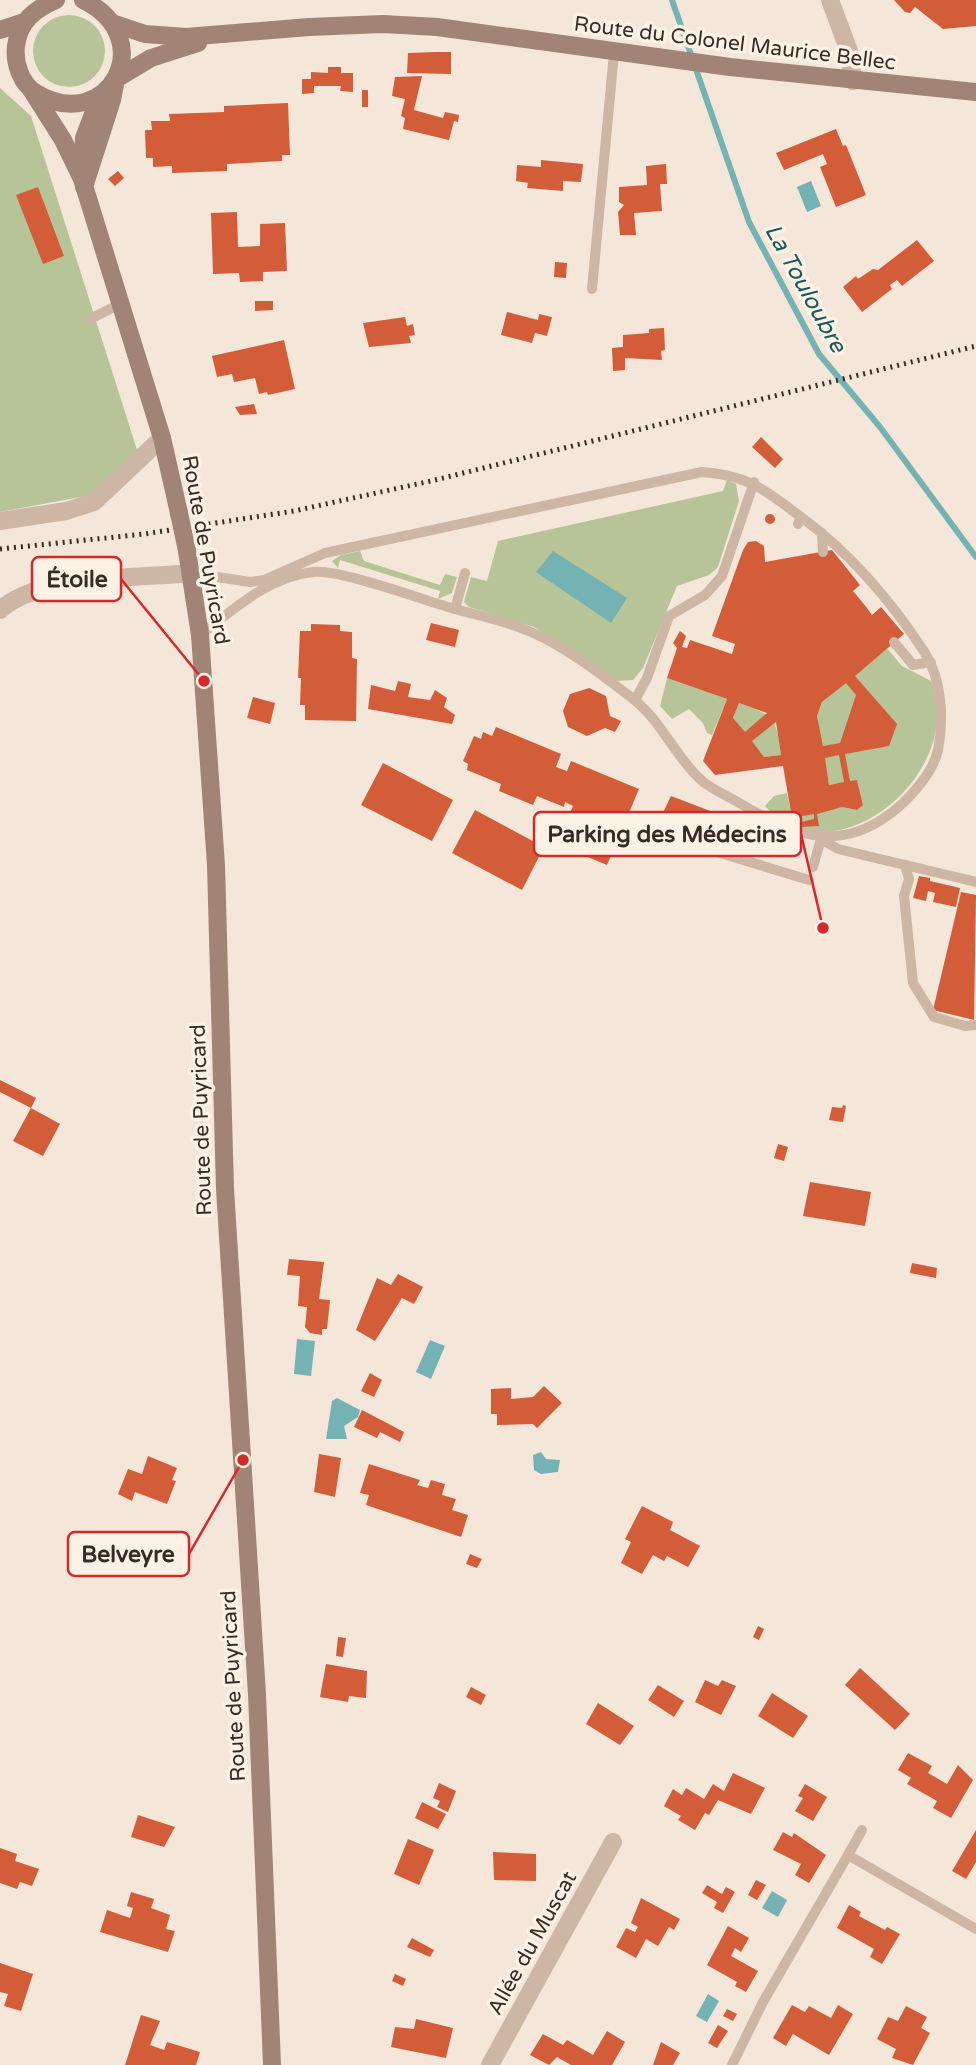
<svg xmlns="http://www.w3.org/2000/svg" width="976" height="2065" font-family="'Varela Round',sans-serif">
<rect width="100%" height="100%" fill="#f4e7d9"/>
<!-- green -->
<g fill="#b6c497">
<circle cx="69" cy="51" r="36"/>
<path d="M0 88 31 116 138 453 91 495 0 512Z"/>
<path d="M727 480 736 484 739 501 718 567 709 575 677 586 643 668 633 680 616 681 534 627 469 607 464 602 471 577 487 581 498 541 723 491Z"/>
<path d="M360 551 364 561 440 585 445 574 457 577 452 593 438 599 440 591 340 560 338 568 332 561 341 555Z"/>
<path d="M887 648 902 666 931 681C968 774 832 883 765 806L774 796 787 793 792 818 842 807 857 810 863 805 857 780 829 785 817 716 822 702Z"/>
<path d="M667 678 727 699 712 735 707 733 703 723 689 709 672 719 660 706Z"/>
<path d="M739 703C775 716 776 717 781 755L764 757 733 718Z"/>
</g>
<!-- water -->
<g fill="#75b2b4">
<path d="M811 181 821 206 807 212 797 187Z"/>
<path d="M553 551 627 598 611 623 536 572Z"/>
<path d="M297 1339 315 1341 311 1376 294 1374Z"/>
<path d="M430 1340 445 1346 431 1379 416 1372Z"/>
<path d="M337 1398 360 1410 358 1417 344 1426 347 1439H326L332 1401Z"/>
<path d="M541 1452 546 1459 560 1460 558 1472 541 1474 534 1470 533 1455Z"/>
<path d="M772 1891 787 1900 778 1917 762 1908Z"/>
<path d="M708 1994 719 2001 707 2022 696 2016Z"/>
</g>
<g fill="none" stroke-linecap="round" stroke-linejoin="round">
<!-- stream -->
<path stroke="#75b2b4" stroke-width="6" d="M672 0 749 222 819 354 880 427 976 557"/>
</g>
<!-- building -->
<g fill="#d35d38" fill-rule="evenodd">
<path d="M894 0H976V26L943 29 915 7 910 13 905 12Z"/>
<path d="M435 52H451V74L407 73 408 53Z"/>
<path d="M328 67H341V73H353V92L340 91 341 86H314V93L302 94V79H311V72L328 73Z"/>
<path d="M422 76 414 110 443 118 445 112 459 115 458 122 454 121 449 140 403 129 405 118 401 116 405 99 392 96 395 77Z"/>
<rect x="362" y="90" width="6" height="17"/>
<path d="M288 103 290 155H282V161L227 164V171L172 173V166L153 167V158H146L145 130H152L151 121H170L169 114 224 112V106Z"/>
<path d="M836 129 843 146 846 145 866 195 836 207 820 167 827 164 823 154 784 170 776 153Z"/>
<path d="M541 160 583 164 581 182 563 181V191L527 188 528 183 516 181 517 165 541 167Z"/>
<path d="M666 164 667 184H660L662 211 634 213 636 235H620L618 212 624 205 619 202V187L647 185 646 166Z"/>
<path d="M118 171 124 178 115 186 108 179Z"/>
<path d="M38 187 64 256 43 264 16 195Z"/>
<path d="M237 212 238 247 260 246V224L285 223 287 271 263 272V281L240 282 239 273 213 274 211 213Z"/>
<path d="M917 240 934 261 902 286 897 280 890 285 892 289 862 312 843 287 856 276 858 279 873 269 878 270Z"/>
<path d="M555 262 567 263 566 278 554 277Z"/>
<path d="M255 301H273V310L255 311Z"/>
<path d="M507 312 538 320 539 314 552 317 547 336 535 333 532 343 501 335Z"/>
<path d="M405 317 407 326 413 324 415 335 409 336 411 343 369 347 363 323Z"/>
<path d="M664 328 665 350 661 351 662 360 625 358V370L613 371 612 348 623 347V335L649 333V329Z"/>
<path d="M284 340 295 389 268 395 267 392 259 394 255 378 234 382 232 374 217 377 212 356Z"/>
<path d="M254 404 257 414 240 415 235 407Z"/>
<path d="M761 437 783 459 775 468 752 447Z"/>
<circle cx="770" cy="519" r="5"/>
<path d="M756 541 764 546 765 562 832 550 860 585 853 591 867 608 872 615 881 607 904 634 855 676 897 724 889 746 845 754 850 781 857 780 863 805 857 810 842 807 817 814 819 826 801 827V822L814 819V814L792 818 783 766 715 775 703 761 727 699 667 678 677 648 673 643 680 631 686 636 682 647 687 648 690 640 732 654 735 644 712 636 743 550 748 542ZM846 683 856 695 840 743 823 746 817 716 822 702ZM739 703 767 713 745 732 733 718ZM776 722 781 755 764 757 752 741ZM839 755 844 782 829 785 825 758Z"/>
<path d="M431 623 459 630 455 647 426 640Z"/>
<path d="M311 624 340 625V631L352 632V658L357 659 356 721 305 720V705H300L301 678H298L300 631H311Z"/>
<path d="M398 681 411 684 408 697 430 700 435 690 447 698 444 707 455 715 452 724 368 709 371 685 395 691Z"/>
<path d="M589 688 606 696 610 716 621 721 615 732 605 728 587 736 568 727 563 711 570 694Z"/>
<path d="M253 697 275 703 270 724 247 718Z"/>
<path d="M496 727 561 754 556 767 567 771 571 761 639 789 607 865 556 844 573 806 565 802 564 807 537 796 533 805 499 791 501 784 467 770 468 764 463 761 474 736 481 739 483 732 492 736Z"/>
<path d="M383 763 453 800 432 841 361 805Z"/>
<path d="M671 796 713 812 707 830 699 827 694 839 657 825Z"/>
<path d="M475 810 544 847 522 890 452 853Z"/>
<path d="M919 876 930 878V881L960 888 956 907 933 902 935 893 928 891 926 901 913 898Z"/>
<path d="M961 892 976 895 974 1020 933 1010Z"/>
<path d="M0 1080 36 1098 31 1108 60 1124 43 1156 13 1141 31 1108 0 1092Z"/>
<path d="M843 1105 846 1106 843 1122 829 1120 832 1107 842 1108Z"/>
<path d="M778 1144 788 1147 784 1161 774 1158Z"/>
<path d="M810 1182 871 1192 865 1226 803 1216Z"/>
<path d="M289 1259 324 1262 319 1299 330 1300 327 1329H322V1335L310 1333 305 1327 307 1307 298 1306 300 1276 287 1275Z"/>
<path d="M912 1263 937 1268 936 1278 910 1273Z"/>
<path d="M398 1274 423 1287 414 1304 402 1298 375 1341 356 1330 377 1278 391 1285Z"/>
<path d="M370 1373 382 1380 374 1397 361 1391Z"/>
<path d="M544 1386 562 1403 537 1428 533 1424 497 1425V1414H491V1389L511 1388V1399L533 1397Z"/>
<path d="M362 1410 404 1432 400 1442 380 1432 377 1438 354 1427Z"/>
<path d="M319 1454 341 1458 335 1497 314 1492Z"/>
<path d="M148 1456 177 1468 172 1480 176 1481 167 1504 135 1492 132 1501 118 1494 128 1469 142 1474Z"/>
<path d="M369 1464 420 1480 417 1485 428 1488 431 1480 445 1484 442 1495 456 1499 452 1510 468 1515 461 1537 366 1505 369 1495 360 1493Z"/>
<path d="M642 1506 673 1522 670 1530 700 1546 688 1567 667 1556 664 1561 653 1555 642 1574 621 1563 631 1542 625 1539Z"/>
<path d="M470 1554 482 1559 477 1568 466 1564Z"/>
<path d="M758 1626 764 1629 759 1640 753 1637Z"/>
<path d="M338 1637 346 1638 343 1657 336 1656Z"/>
<path d="M326 1664 367 1671 366 1698 349 1696 348 1702 320 1697Z"/>
<path d="M860 1668 910 1714 895 1730 845 1685Z"/>
<path d="M705 1680 718 1686 722 1680 736 1686 721 1715 695 1702Z"/>
<path d="M658 1685 684 1701 674 1717 648 1700Z"/>
<path d="M471 1687 486 1695 481 1705 466 1697Z"/>
<path d="M772 1693 808 1716 793 1738 758 1716Z"/>
<path d="M598 1703 634 1726 620 1745 586 1724Z"/>
<path d="M908 1753 932 1766 928 1773 947 1784 958 1765 973 1780 951 1818 933 1808 937 1801 907 1784 911 1778 898 1770Z"/>
<path d="M733 1773 765 1788 751 1814 718 1800 709 1815 705 1813 695 1830 678 1820 681 1816 664 1806 673 1789 682 1795 686 1788 704 1799 713 1784 724 1791Z"/>
<path d="M439 1783 456 1791 448 1812 437 1807 440 1801 433 1798Z"/>
<path d="M805 1784 827 1797 813 1821 795 1811 803 1798 798 1796Z"/>
<path d="M422 1802 446 1814 438 1829 415 1818Z"/>
<path d="M138 1815 175 1827 164 1847 131 1837Z"/>
<path d="M976 1830V1862L966 1879 952 1871Z"/>
<path d="M783 1832 792 1837 794 1833 826 1855 809 1883 795 1875 801 1864 773 1850Z"/>
<path d="M408 1839 434 1850 419 1885 394 1874Z"/>
<path d="M0 1848 17 1854 15 1861 39 1869 32 1886 20 1882 17 1889 0 1883Z"/>
<path d="M493 1852 536 1854V1881L494 1880Z"/>
<path d="M756 1880 766 1885 757 1900 748 1895Z"/>
<path d="M707 1885 722 1894 726 1887 735 1892 723 1913 714 1908 717 1902 702 1893Z"/>
<path d="M131 1892 154 1899 151 1908 170 1915 166 1929 175 1931 168 1952 100 1932 107 1910 130 1918 133 1908 127 1906Z"/>
<path d="M641 1898 680 1919 674 1930 669 1927 658 1946 646 1939 636 1958 616 1947 626 1928 635 1932 638 1927 631 1923Z"/>
<path d="M849 1905 861 1912 859 1916 885 1930 887 1927 900 1934 882 1964 870 1957 874 1949 837 1928Z"/>
<path d="M728 1926 749 1938 741 1952 735 1948 731 1956 758 1971 746 1992 735 1986 737 1982 707 1965Z"/>
<path d="M412 1938 434 1950 430 1957 407 1947Z"/>
<path d="M0 1963 33 1974 21 2011 4 2006 8 1994 0 1992Z"/>
<path d="M395 1974 406 1979 403 1986 392 1981Z"/>
<path d="M792 2005 805 2012 809 2006 831 2018 838 2005 853 2014 829 2055 793 2034 786 2046 773 2038Z"/>
<path d="M906 2006 927 2017 921 2028 930 2033 913 2065 892 2058 896 2049 877 2039 888 2017 898 2021Z"/>
<path d="M727 2009 737 2014 733 2021 723 2016Z"/>
<path d="M141 2015 160 2021 150 2045 164 2050 167 2042 200 2052 196 2065H125Z"/>
<path d="M416 2019 453 2028 446 2058 391 2047 395 2027 414 2029Z"/>
<path d="M718 2025 728 2031 717 2048 708 2043Z"/>
<path d="M607 2031 625 2042 612 2065H571L557 2057 549 2065 530 2055 543 2034 563 2045 567 2040 593 2055Z"/>
<path d="M661 2042 680 2053 673 2065H653Z"/>
</g>
<g fill="none" stroke-linecap="round" stroke-linejoin="round">
<!-- lane -->
<g stroke="#cdb6a3" stroke-width="10">
<path d="M592 289 614 53"/>
<path d="M90 319 122 303"/>
<path d="M822 533 823 552"/>
<path d="M191 573 250 582 264 580 325 553 702 472C748 475 765 490 801 517L798 524"/>
<path d="M455 609C479 616 507 621 531 632 566 647 602 675 632 698 661 720 674 755 700 779 710 789 728 796 741 804 790 832 834 854 887 816 906 803 933 774 938 750 944 720 942 680 925 653 892 602 850 553 801 517"/>
<path d="M200 635C233 610 269 576 313 572 340 569 423 600 455 609L465 573"/>
<path d="M894 642 913 665 931 662"/>
<path d="M635 700 647 678 669 616 705 595 722 576 754 482"/>
<path d="M704 848 809 880"/>
<path d="M905 865 909 879 904 896 913 983 934 1017 965 1026 976 1025"/>
<path d="M813 867 821 839 838 849 976 882"/>
<path d="M848 1855 862 1830"/>
<path d="M732 2065 763 2002 848 1855 976 1929"/>
</g>
<!-- street -->
<g stroke="#cdb6a3" stroke-width="18">
<path d="M830 0 849 51 853 81"/>
<path d="M0 521 66 511 94 502 162 438"/>
<path d="M0 610C41 573 137 579 191 573"/>
<path d="M490 2065 613 1842"/>
</g>
<!-- secondary -->
<g stroke="#a18475" stroke-width="18">
<path d="M56 0C35 9 19 21 16 46 14 63 21 84 36 93 107 136 162 39 83 0"/>
<path d="M115 24 145 34 186 37 309 27 383 24 437 27 730 67 976 92"/>
<path d="M0 30 24 22"/>
<path d="M116 79 151 58 198 43"/>
<path d="M32 91 63 140 82 179 162 438 179 513"/>
<path d="M82 169 84 138 100 96"/>
<path d="M84 187 112 100 116 79"/>
<path d="M187 551 200 635 216 865 225 1189 257 1694 272 2065"/>
</g>
<!-- rail -->
<path stroke="#382b26" stroke-width="5" stroke-dasharray="2 5" stroke-linecap="butt" d="M0 549 144 534 294 511 431 481 976 346"/>
<!-- secondary-bridge -->
<path stroke="#a18475" stroke-width="18" d="M179 513 187 551"/>
</g>
<g text-anchor="middle" stroke-width="7" stroke-linejoin="round" paint-order="stroke">
<!-- street labels -->
<g font-size="21" fill="#382b26" stroke="#fbf1e5">
<text transform="translate(735 43) rotate(7)" y="7">Route du Colonel Maurice Bellec</text>
<text transform="translate(206 550) rotate(80)" y="7">Route de Puyricard</text>
<text transform="translate(201 1120) rotate(-92)" y="7">Route de Puyricard</text>
<text transform="translate(233 1686) rotate(-93)" y="7">Route de Puyricard</text>
<text transform="translate(532 1943) rotate(-61)" y="7">Allée du Muscat</text>
</g>
<!-- water labels -->
<g font-size="23" font-style="italic" fill="#17595d" stroke="#fbf1e5">
<text transform="translate(806 288) rotate(61)" y="8">La Touloubre</text>
</g>
</g>
<!-- callouts -->
<path fill="none" stroke="#d62828" stroke-width="2.5" d="M204 681L121 579M823 928L801 834M243 1460L189 1554"/>
<g fill="#d62828" stroke="#fbf1e5" stroke-width="2.5">
<circle cx="204" cy="681" r="7"/>
<circle cx="823" cy="928" r="7"/>
<circle cx="243" cy="1460" r="7"/>
</g>
<g fill="#fbf1e5" stroke="#d62828" stroke-width="2.5">
<rect x="32" y="557" width="89" height="44" rx="7"/>
<rect x="534" y="812" width="267" height="44" rx="7"/>
<rect x="68" y="1532" width="121" height="44" rx="7"/>
</g>
<g font-size="23" text-anchor="middle" font-weight="bold" fill="#382b26">
<text x="77" y="587">Étoile</text>
<text x="667" y="842">Parking des Médecins</text>
<text x="128" y="1562">Belveyre</text>
</g>
</svg>
